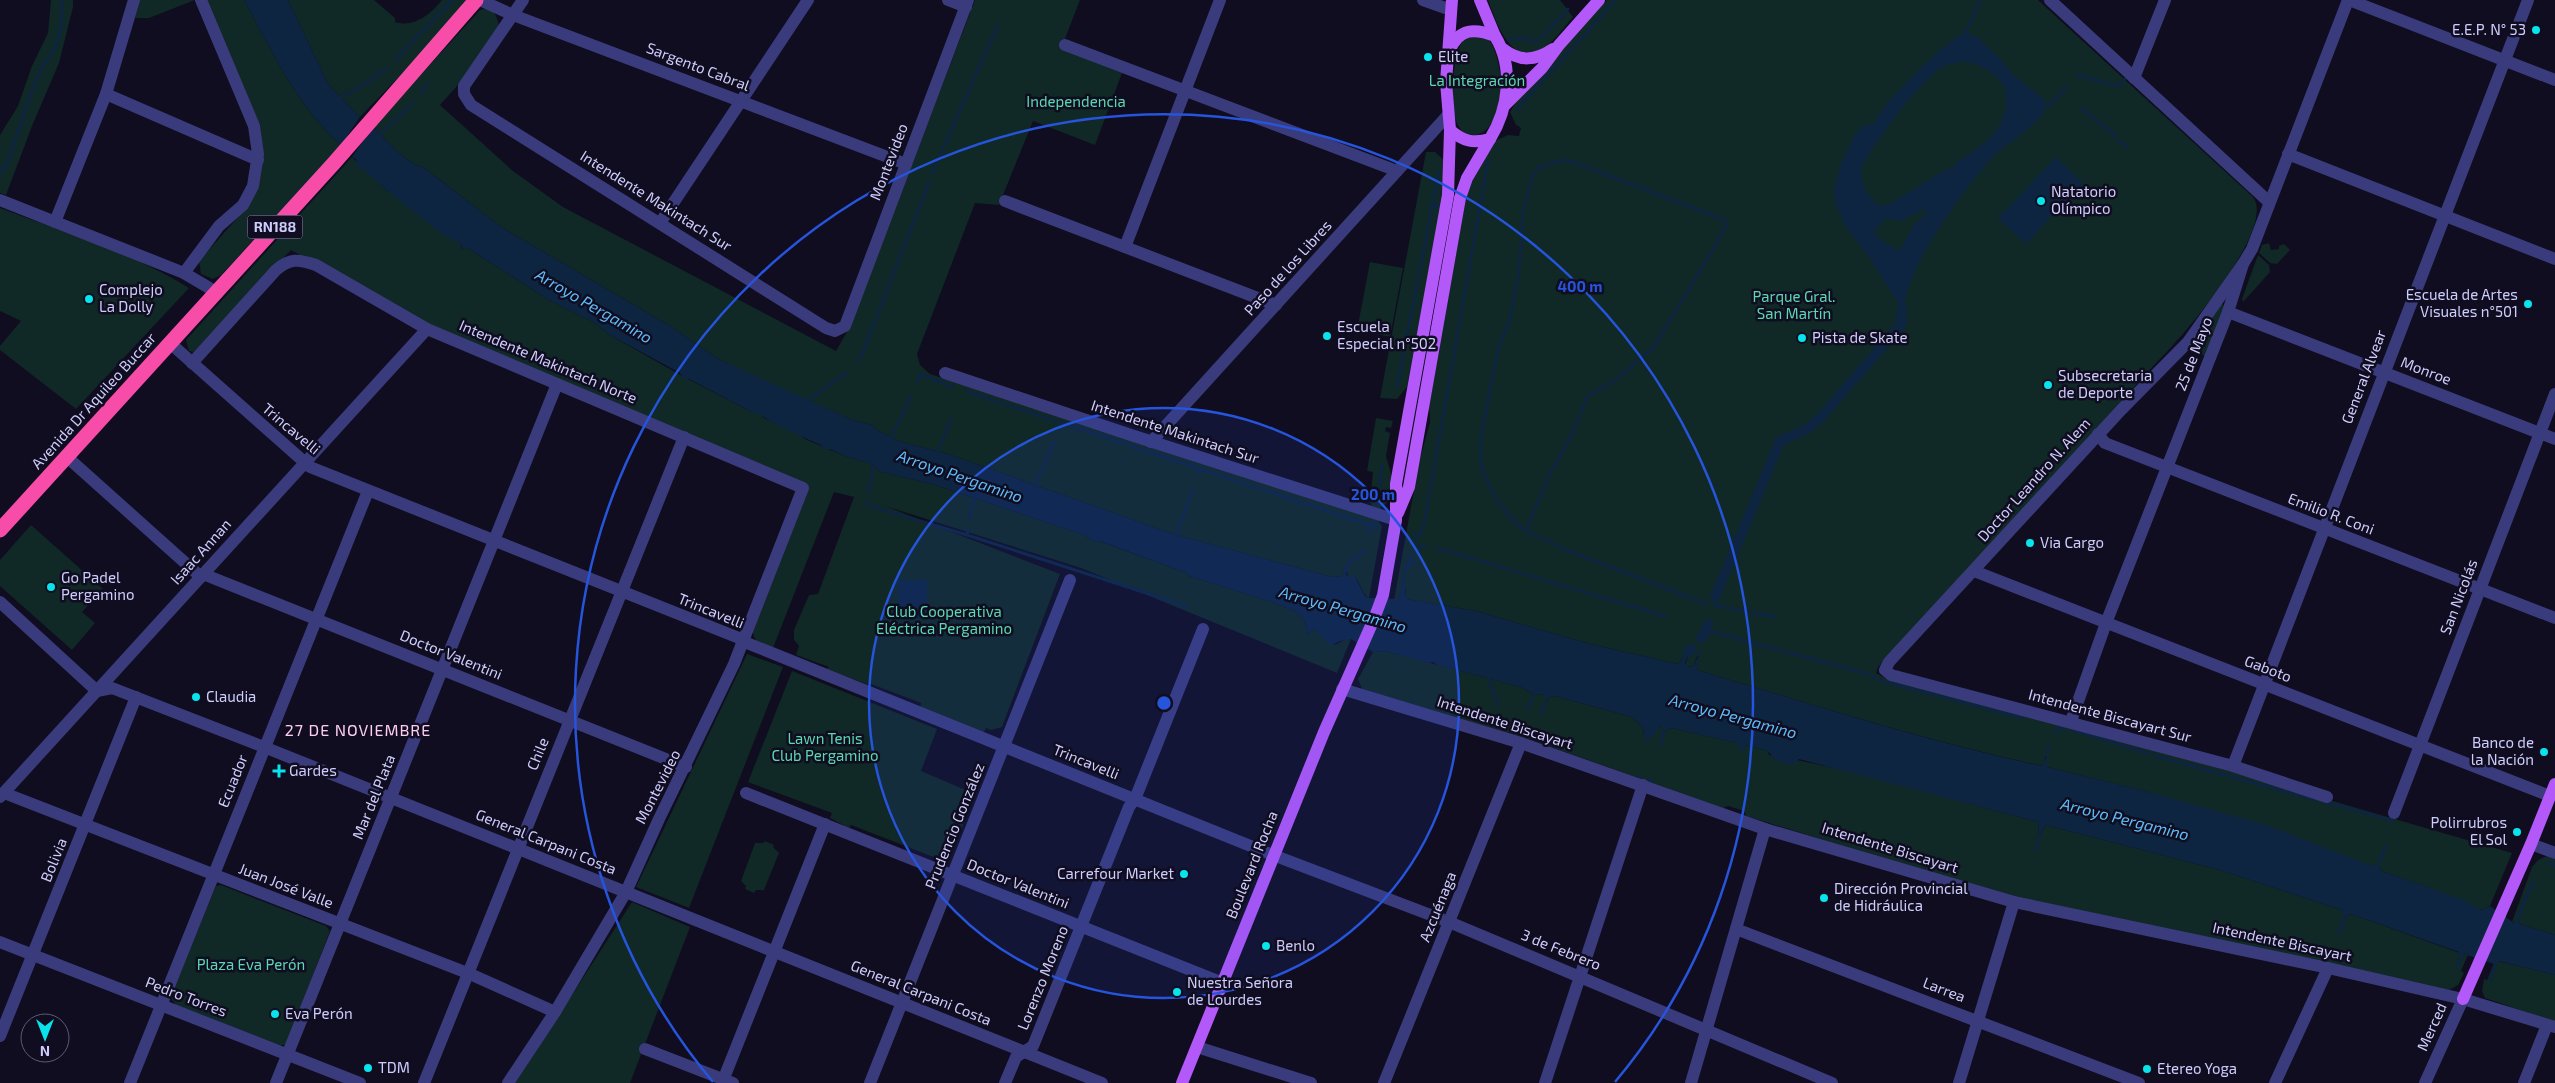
<svg xmlns="http://www.w3.org/2000/svg" width="2555" height="1083" font-family="'Exo 2',sans-serif">
<rect width="100%" height="100%" fill="#0f0d1f"/>
<!-- green -->
<g fill="#102826">
<path d="M51 0H73V7L59 63 32 126 6 195 0 193V135L18 106 32 66 48 33Z"/>
<path d="M140 0H195L149 18H135Z"/>
<path d="M206 0H244C272 51 297 106 341 145L221 275 213 279 201 274 199 261 240 215 261 145Z"/>
<path d="M288 0H374L395 18V22C414 28 431 14 442 0H466L422 53 360 117 328 84Z"/>
<path d="M975 0H1080L1061 49 1122 73 1095 145 1033 121 999 205 975 203 917 354 920 365 930 374 1377 519 1382 526 1369 598C1362 594 1361 584 1355 577H1348L1347 572 1341 577 1328 576 1173 534 951 455 899 441 877 430 872 425 852 420 755 377 718 359 670 326 501 227 423 167C409 167 385 138 373 127L480 10C493 6 497 15 499 26L457 86 440 105 513 171 563 207 836 351 848 330Z"/>
<path d="M1488 0H1560L1573 17C1566 25 1559 35 1550 43 1514 75 1498 27 1488 0Z"/>
<path d="M1607 0H2038L2253 197C2277 229 2180 340 2156 363L1878 667 1876 673 1887 679 2236 773 2512 853 2490 906 2481 910 2454 897 2381 871 2380 867 2372 866 2148 792 2047 767 2046 755 2043 766C1926 741 1811 704 1697 670L1698 655 1693 666 1687 667 1685 665 1689 653 1687 652 1678 664 1590 644 1476 611 1406 599V590L1403 585 1399 599 1394 600 1419 463 1430 422 1429 406 1467 192 1484 155 1497 140 1508 135 1519 136 1521 128 1516 125 1510 112 1522 92Z"/>
<path d="M1465 37H1487C1505 58 1509 127 1476 135 1469 135 1462 133 1459 127 1448 110 1452 53 1465 37Z"/>
<path d="M1426 152H1435L1444 160V193L1407 387 1397 399 1380 398Z"/>
<path d="M352 157 385 189 461 244 462 250 466 247 549 300 595 323 610 335 684 377 754 413H760L764 418 797 432 805 439 845 456 869 463 881 472 932 484 1084 535 1096 542 1099 541 1187 573 1189 576 1275 603 1298 613 1304 620 1308 634 1315 629 1335 645 1346 639H1351L1337 673 1081 568 885 506 1060 574 1002 727 991 730 986 728 983 733 920 709 921 703 871 684 869 685 827 669 829 667 796 655 799 646 794 640V630L809 595 818 594 854 497 834 492 773 648 756 641 752 631 809 487 428 325 291 250 194 352 189 351 186 340Z"/>
<path d="M0 208C63 232 131 252 189 288L76 409 0 350V346L21 321 0 311Z"/>
<path d="M2269 243 2271 250 2279 249V246L2284 244 2290 250 2277 264 2270 263 2259 253 2262 245Z"/>
<path d="M2258 255 2269 265 2270 272 2243 302 2245 309 2242 299Z"/>
<path d="M1370 262 1403 268 1390 337 1357 330Z"/>
<path d="M2222 303 2224 306 2205 356 2189 349Z"/>
<path d="M1376 418 1393 421 1391 428 1386 427 1385 431 1390 433 1386 456 1392 477 1387 503 1379 509 1372 506 1370 501 1373 472 1367 471Z"/>
<path d="M31 525 103 589 82 612 95 623 72 650 0 586V560Z"/>
<path d="M1385 651 1521 687 1532 693 1534 698 1535 694 1546 695 1545 703 1550 697 1555 696 1632 717 1642 726 1644 734 1660 726 1666 731 1672 728 1738 743 1741 749 1745 745 1768 751 1769 755C1860 770 1949 799 2038 822L2039 836 2046 825 2220 870 2342 910 2345 919 2349 914 2354 915 2460 953 2458 960 2463 954 2468 955 2461 971 2464 973 2458 985 2449 990 2001 894 1746 816 1744 811 1728 806 1723 808 1529 739 1362 689 1358 679 1373 652Z"/>
<path d="M747 654 783 667 689 908 636 887Z"/>
<path d="M792 671 937 729 921 771 975 794 950 858 944 861 851 825 849 828 830 818 832 813 748 782Z"/>
<path d="M765 841 774 845 773 847 779 853 764 890H756L754 893 745 889 746 886 741 881 755 843H763Z"/>
<path d="M2547 856 2555 859V935L2520 924 2518 917 2516 922H2512L2532 867 2538 860Z"/>
<path d="M221 885 326 926 330 931 286 1045H279L176 1005 170 997 216 886Z"/>
<path d="M632 902 690 927 630 1083H515Z"/>
<path d="M2498 961 2555 975V1022L2485 998 2482 991 2484 979 2487 980 2494 963Z"/>
</g>
<!-- water -->
<g fill="#0e2542" fill-rule="evenodd">
<path d="M244 0H288L328 84 360 117 341 145C297 106 272 51 244 0Z"/>
<path d="M1966 32 1977 37 2002 61 2012 74 2045 100 2043 114C2029 132 2007 142 1991 159 1967 185 1901 274 1905 309H1902L1867 254 1847 229 1835 203 1834 188 1842 162 1855 134 1864 125 1874 124C1878 108 1949 37 1966 32ZM1958 62C1975 60 1996 73 2005 87 2011 128 1988 142 1957 162L1955 167 1943 171 1888 205H1879C1866 197 1859 181 1862 166 1875 143 1920 79 1943 67 1947 64 1953 64 1958 62ZM1924 209H1926L1925 215 1915 223 1899 251 1878 238 1874 232 1886 218 1901 221Z"/>
<path d="M373 127C385 138 409 167 423 167L501 227 670 326 718 359 852 420 872 425 877 430 899 441 951 455 1173 534 1328 576 1341 577 1345 572 1348 577H1355L1365 596 1369 598 1399 599 1404 572 1406 599 1476 611 1590 644 1678 664 1687 652 1689 653 1685 663 1687 667 1693 666 1699 655 1697 670C1811 704 1925 741 2042 766L2047 755V767L2141 790 2266 825 2372 866 2379 863 2381 871 2464 900 2481 910 2490 906 2514 923 2518 917 2520 924 2555 935V975L2499 961 2497 965 2464 954 2460 961H2458L2459 952 2354 915 2349 914 2345 919 2343 918 2342 910 2220 870 2046 825 2039 836 2038 822 1799 759 1793 765 1775 760 1768 751 1745 745 1744 751H1741L1737 743 1672 728 1666 731 1660 726 1652 738 1645 737 1642 726 1632 717 1555 696 1550 697 1545 703V695L1536 694 1534 698 1532 693 1521 687 1437 665 1433 662 1428 663 1385 651 1373 652 1351 639 1340 641 1331 646 1315 629 1308 634 1304 620 1298 613 1275 603 1189 576 1187 573 1100 541 1096 542 1084 535 932 484 881 472 869 463 845 456 830 449H824L821 445C812 441 763 419 759 413H754L689 379H684L680 373 610 335 595 323 549 300 466 247 463 251 461 244 441 233 385 189 363 169 358 168 356 159 352 157Z"/>
<path d="M2056 157 2083 183 2026 244 1998 218Z"/>
<rect x="898" y="580" width="29" height="39"/>
</g>
<g fill="none" stroke-linecap="round" stroke-linejoin="round">
<!-- stream -->
<g stroke="#0e2542" stroke-width="3">
<path d="M1966 32 1980 0"/>
<path d="M1508 39 1523 38 1537 42 1568 9"/>
<path d="M395 60 452 0"/>
<path d="M2076 75 2118 86 2125 79"/>
<path d="M421 93 428 84"/>
<path d="M337 99 362 86 387 68"/>
<path d="M2044 107 2049 105 2066 87"/>
<path d="M2080 107 2116 136"/>
<path d="M1517 109 1616 0"/>
<path d="M377 137 413 103"/>
<path d="M2119 140 2128 148"/>
<path d="M0 173 8 161 33 88 42 67 56 46 61 27 62 0"/>
<path d="M932 173 998 25"/>
<path d="M1431 208 1442 205"/>
<path d="M858 359 862 354 929 183"/>
<path d="M917 382 920 374 952 387"/>
<path d="M1397 386 1439 172"/>
<path d="M967 392 1125 444"/>
<path d="M808 400 846 373"/>
<path d="M1061 428 1063 423"/>
<path d="M891 437 911 397"/>
<path d="M1130 446 1379 528"/>
<path d="M938 451 951 419"/>
<path d="M1199 474 1201 468"/>
<path d="M1035 486 1054 442"/>
<path d="M868 492 874 466"/>
<path d="M866 502 874 507 967 535"/>
<path d="M1377 504 1382 464"/>
<path d="M970 518 974 499"/>
<path d="M968 529 967 535 1186 606"/>
<path d="M1526 531 1550 473 1571 436 1587 397 1618 378 1653 348 1712 251 1727 223"/>
<path d="M1369 532 1373 522"/>
<path d="M1412 534H1419"/>
<path d="M1176 535 1193 489"/>
<path d="M1414 547 1424 525 1488 161"/>
<path d="M1437 548 1665 616"/>
<path d="M1419 550 1421 546H1425"/>
<path d="M1407 567 1414 561"/>
<path d="M1345 572 1348 564 1365 550"/>
<path d="M1405 572 1411 556"/>
<path d="M1707 604 1566 550 1526 531 1512 519 1497 500 1482 470 1480 451 1482 430 1499 346 1509 322 1519 272 1523 214 1532 177 1539 167 1565 160 1571 161 1725 220"/>
<path d="M1713 605 1776 617"/>
<path d="M1706 630 1868 674"/>
<path d="M1703 639 1704 635"/>
<path d="M1699 655 1700 652"/>
<path d="M1871 676 1884 682 2022 718"/>
<path d="M1489 679 1498 705"/>
<path d="M1528 709 1533 697"/>
<path d="M1542 713 1545 703"/>
<path d="M2072 730 2149 754"/>
<path d="M2055 733 2057 730 2065 729"/>
<path d="M1647 741V737"/>
<path d="M1660 745 1664 730"/>
<path d="M2047 755 2049 746"/>
<path d="M2155 756 2228 776"/>
<path d="M2232 777 2316 800"/>
<path d="M1640 778V776"/>
<path d="M1650 782V779"/>
<path d="M2325 802 2380 817"/>
<path d="M2383 818 2393 821"/>
<path d="M2036 850 2040 836"/>
<path d="M2379 863 2386 846"/>
<path d="M2549 863 2555 865"/>
<path d="M2518 917 2533 881"/>
<path d="M2339 933 2344 919"/>
<path d="M2324 961 2328 958"/>
<path d="M2457 967 2459 961"/>
<path d="M2491 979 2495 964"/>
</g>
<!-- canal -->
<g stroke="#0e2542" stroke-width="10">
<path d="M1715 597 1780 441 1807 429 1822 416 1901 325 1902 309"/>
<path d="M1701 638 1704 635 1708 624"/>
<path d="M1688 652 1691 649"/>
</g>
<!-- minor -->
<g stroke="#3a3b7c" stroke-width="12">
<path d="M480 0 513 15 906 164"/>
<path d="M523 0 464 86V94L471 105 826 328 835 331 845 326 968 0"/>
<path d="M948 0 966 7"/>
<path d="M1423 0 1451 10"/>
<path d="M2050 0 2269 202"/>
<path d="M2349 0 2555 80"/>
<path d="M1065 45 1397 171"/>
<path d="M2134 78 2165 0"/>
<path d="M106 94 258 160"/>
<path d="M2288 154 2555 259"/>
<path d="M0 200 184 273 216 292"/>
<path d="M1005 201 1276 305"/>
<path d="M55 222 106 94 134 0"/>
<path d="M660 223 808 0"/>
<path d="M1125 247 1220 0"/>
<path d="M2243 264 2188 342 2121 410 1889 662 1885 670 1891 675 2233 766 2327 797"/>
<path d="M184 273 219 226 243 205 253 186 258 154 254 126 201 0"/>
<path d="M2228 312 2555 439"/>
<path d="M170 343 310 467 739 638 742 641 1273 855 1449 922 1832 1083"/>
<path d="M192 363 276 270C290 258 298 259 316 265L427 329 803 488 734 664 659 819 626 892 555 1012 508 1083"/>
<path d="M945 373 1131 435 1396 520"/>
<path d="M2098 434 2105 443 2555 618"/>
<path d="M1151 442 1448 115"/>
<path d="M67 457 201 577"/>
<path d="M1974 571 2550 796"/>
<path d="M203 574 686 767"/>
<path d="M0 602 97 691"/>
<path d="M1342 689 1521 743 1765 829 2014 902 2328 968 2463 999 2555 1027"/>
<path d="M97 691 112 688 264 747 1102 1083"/>
<path d="M2071 721 2106 623 2228 312 2243 264 2252 249 2348 0"/>
<path d="M2233 766 2528 0"/>
<path d="M4 793 470 974 555 1012"/>
<path d="M746 793 1223 983"/>
<path d="M0 797 427 329"/>
<path d="M2394 813 2555 394"/>
<path d="M2531 844 2555 853"/>
<path d="M1736 929 2139 1083"/>
<path d="M0 942 360 1083"/>
<path d="M0 1036 136 697"/>
<path d="M1197 1047 1311 1083"/>
<path d="M645 1049 733 1083"/>
<path d="M130 1083 368 491"/>
<path d="M276 1083 557 384"/>
<path d="M424 1083 684 437"/>
<path d="M722 1083 825 824"/>
<path d="M870 1083 1070 580"/>
<path d="M1005 1083 1016 1057 1033 1046 1129 807 1135 799 1203 629"/>
<path d="M1384 1083 1521 743"/>
<path d="M1545 1083 1643 785"/>
<path d="M1691 1083 1765 829"/>
<path d="M1959 1083 2014 902"/>
<path d="M2275 1083 2328 968"/>
<path d="M2425 1083 2463 999"/>
<path d="M2524 1083 2547 1025"/>
</g>
<!-- major -->
<g stroke="#b358f9" stroke-width="12">
<path d="M1480 0 1495 36"/>
<path d="M1503 49C1520 62 1535 61 1553 49"/>
<path d="M1450 50C1459 28 1475 28 1495 36 1514 67 1509 108 1490 139 1473 144 1463 141 1450 130"/>
<path d="M1505 105 1542 68 1559 45 1599 0"/>
<path d="M1398 513 1409 487 1460 198 1467 178 1490 139"/>
<path d="M2463 999 2531 844 2555 784"/>
<path d="M1182 1083 1324 732 1374 619 1383 595 1396 520V484L1448 195 1450 130 1446 82 1452 0"/>
</g>
<!-- highway -->
<path stroke="#f84ca9" stroke-width="15" d="M0 530 334 163 476 0"/>
</g>
<!-- distance rings -->
<circle cx="1164" cy="703" r="295" fill="#2654da" fill-opacity=".12"/>
<g fill="none" stroke="#2654da" stroke-width="2.5">
<circle cx="1164" cy="703" r="295"/>
<path d="M713 1082A589 589 0 1 1 1615 1082"/>
</g>
<!-- markers -->
<g fill="#09e4ec" stroke="#0f0d1f" stroke-width="2">
<circle cx="2536" cy="30" r="5"/>
<circle cx="1428" cy="57" r="5"/>
<circle cx="2041" cy="201" r="5"/>
<circle cx="89" cy="299" r="5"/>
<circle cx="2528" cy="304" r="5"/>
<circle cx="1327" cy="336" r="5"/>
<circle cx="1802" cy="338" r="5"/>
<circle cx="2048" cy="385" r="5"/>
<circle cx="2030" cy="543" r="5"/>
<circle cx="51" cy="587" r="5"/>
<circle cx="196" cy="697" r="5"/>
<circle cx="2544" cy="752" r="5"/>
<path d="M276.5 763.5h5v5h5v5h-5v5h-5v-5h-5v-5h5z"/>
<circle cx="2517" cy="832" r="5"/>
<circle cx="1184" cy="874" r="5"/>
<circle cx="1824" cy="898" r="5"/>
<circle cx="1266" cy="946" r="5"/>
<circle cx="1177" cy="992" r="5"/>
<circle cx="275" cy="1014" r="5"/>
<circle cx="368" cy="1068" r="5"/>
<circle cx="2147" cy="1069" r="5"/>
</g>
<g text-anchor="middle" stroke-width="5" stroke-linejoin="round" paint-order="stroke">
<!-- shield labels -->
<rect fill="#0f0d1f" stroke="#9593ba" stroke-width="1" x="247.5" y="215.5" width="55" height="23" rx="4"/>
<g font-size="14" font-weight="bold" fill="#cfcdfd">
<text x="275" y="232">RN188</text>
</g>
<!-- poi labels -->
<g font-size="15" fill="#cfcdfd" stroke="#0f0d1f" text-anchor="start">
<text x="2526" y="35" text-anchor="end">E.E.P. N° 53</text>
<text x="1438" y="62">Elite</text>
<text x="2051" y="197">Natatorio<tspan x="2051" dy="17">Olímpico</tspan></text>
<text x="99" y="295">Complejo<tspan x="99" dy="17">La Dolly</tspan></text>
<text x="2518" y="300" text-anchor="end">Escuela de Artes<tspan x="2518" dy="17">Visuales n°501</tspan></text>
<text x="1337" y="332">Escuela<tspan x="1337" dy="17">Especial n°502</tspan></text>
<text x="1812" y="343">Pista de Skate</text>
<text x="2058" y="381">Subsecretaria<tspan x="2058" dy="17">de Deporte</tspan></text>
<text x="2040" y="548">Via Cargo</text>
<text x="61" y="583">Go Padel<tspan x="61" dy="17">Pergamino</tspan></text>
<text x="206" y="702">Claudia</text>
<text x="2534" y="748" text-anchor="end">Banco de<tspan x="2534" dy="17">la Nación</tspan></text>
<text x="289" y="776">Gardes</text>
<text x="2507" y="828" text-anchor="end">Polirrubros<tspan x="2507" dy="17">El Sol</tspan></text>
<text x="1174" y="879" text-anchor="end">Carrefour Market</text>
<text x="1834" y="894">Dirección Provincial<tspan x="1834" dy="17">de Hidráulica</tspan></text>
<text x="1276" y="951">Benlo</text>
<text x="1187" y="988">Nuestra Señora<tspan x="1187" dy="17">de Lourdes</tspan></text>
<text x="285" y="1019">Eva Perón</text>
<text x="378" y="1073">TDM</text>
<text x="2157" y="1074">Etereo Yoga</text>
</g>
<!-- street labels -->
<g font-size="15" fill="#cfcdfd" stroke="#0f0d1f">
<text transform="translate(698 67) rotate(21)" y="5">Sargento Cabral</text>
<text transform="translate(889 162) rotate(-69)" y="5">Montevideo</text>
<text transform="translate(656 201) rotate(32)" y="5">Intendente Makintach Sur</text>
<text transform="translate(1288 268) rotate(-48)" y="5">Paso de los Libres</text>
<text transform="translate(2194 354) rotate(-69)" y="5">25 de Mayo</text>
<text transform="translate(548 362) rotate(23)" y="5">Intendente Makintach Norte</text>
<text transform="translate(2426 371) rotate(21)" y="5">Monroe</text>
<text transform="translate(2364 377) rotate(-69)" y="5">General Alvear</text>
<text transform="translate(94 401) rotate(-48)" y="5">Avenida Dr Aquileo Buccar</text>
<text transform="translate(291 429) rotate(40)" y="5">Trincavelli</text>
<text transform="translate(1175 432) rotate(18)" y="5">Intendente Makintach Sur</text>
<text transform="translate(2034 480) rotate(-48)" y="5">Doctor Leandro N. Alem</text>
<text transform="translate(2331 514) rotate(21)" y="5">Emilio R. Coni</text>
<text transform="translate(201 552) rotate(-48)" y="5">Isaac Annan</text>
<text transform="translate(2459 597) rotate(-69)" y="5">San Nicolás</text>
<text transform="translate(711 611) rotate(22)" y="5">Trincavelli</text>
<text transform="translate(451 655) rotate(22)" y="5">Doctor Valentini</text>
<text transform="translate(2268 669) rotate(21)" y="5">Gaboto</text>
<text transform="translate(2110 716) rotate(15)" y="5">Intendente Biscayart Sur</text>
<text transform="translate(1505 723) rotate(18)" y="5">Intendente Biscayart</text>
<text transform="translate(538 754) rotate(-68)" y="5">Chile</text>
<text transform="translate(1086 762) rotate(22)" y="5">Trincavelli</text>
<text transform="translate(233 781) rotate(-68)" y="5">Ecuador</text>
<text transform="translate(658 787) rotate(-63)" y="5">Montevideo</text>
<text transform="translate(374 797) rotate(-68)" y="5">Mar del Plata</text>
<text transform="translate(955 826) rotate(-68)" y="5">Prudencio González</text>
<text transform="translate(546 842) rotate(22)" y="5">General Carpani Costa</text>
<text transform="translate(1890 848) rotate(17)" y="5">Intendente Biscayart</text>
<text transform="translate(54 860) rotate(-68)" y="5">Bolivia</text>
<text transform="translate(1252 865) rotate(-68)" y="5">Boulevard Rocha</text>
<text transform="translate(1018 884) rotate(22)" y="5">Doctor Valentini</text>
<text transform="translate(286 886) rotate(21)" y="5">Juan José Valle</text>
<text transform="translate(1438 907) rotate(-68)" y="5">Azcuénaga</text>
<text transform="translate(2282 942) rotate(12)" y="5">Intendente Biscayart</text>
<text transform="translate(1561 950) rotate(22)" y="5">3 de Febrero</text>
<text transform="translate(1043 978) rotate(-68)" y="5">Lorenzo Moreno</text>
<text transform="translate(1944 990) rotate(21)" y="5">Larrea</text>
<text transform="translate(921 993) rotate(22)" y="5">General Carpani Costa</text>
<text transform="translate(186 997) rotate(21)" y="5">Pedro Torres</text>
<text transform="translate(2432 1027) rotate(-66)" y="5">Merced</text>
</g>
<!-- park labels -->
<g font-size="15" fill="#5cd9b2" stroke="#0f0d1f">
<text x="1477" y="86">La Integración</text>
<text x="1076" y="107">Independencia</text>
<text x="1794" y="302">Parque Gral.<tspan x="1794" dy="17">San Martín</tspan></text>
<text x="944" y="617">Club Cooperativa<tspan x="944" dy="17">Eléctrica Pergamino</tspan></text>
<text x="825" y="744">Lawn Tenis<tspan x="825" dy="17">Club Pergamino</tspan></text>
<text x="251" y="970">Plaza Eva Perón</text>
</g>
<!-- water labels -->
<g font-size="16" font-style="italic" fill="#5fbbf9" stroke="#0f0d1f">
<text transform="translate(594 306) rotate(30)" y="6">Arroyo Pergamino</text>
<text transform="translate(960 476) rotate(19)" y="6">Arroyo Pergamino</text>
<text transform="translate(1343 609) rotate(16)" y="6">Arroyo Pergamino</text>
<text transform="translate(1733 716) rotate(15)" y="6">Arroyo Pergamino</text>
<text transform="translate(2125 819) rotate(14)" y="6">Arroyo Pergamino</text>
</g>
<!-- neighbourhood labels -->
<g font-size="16" letter-spacing="1" fill="#fdceef" stroke="#0f0d1f">
<text x="358" y="736">27 DE NOVIEMBRE</text>
</g>
</g>
<circle cx="1164" cy="703" r="8" fill="#2654da" stroke="#0f0d1f" stroke-width="2.5"/>
<g font-size="15" text-anchor="middle" font-weight="bold" fill="#2654da" stroke="#0f0d1f" stroke-width="5" stroke-linejoin="round" paint-order="stroke">
<text x="1580" y="292">400 m</text>
<text x="1373" y="500">200 m</text>
</g>
<!-- north arrow -->
<g transform="translate(45 1038) rotate(180)"><circle r="24" fill="#0f0d1f" stroke="#5c5a78"/>
<path d="M0-4L9 19L0 12L-9 19Z" fill="#09e4ec"/>
<text y="-8" font-size="14" font-weight="bold" text-anchor="middle" fill="#cfcdfd">N</text>
</g>
</svg>
